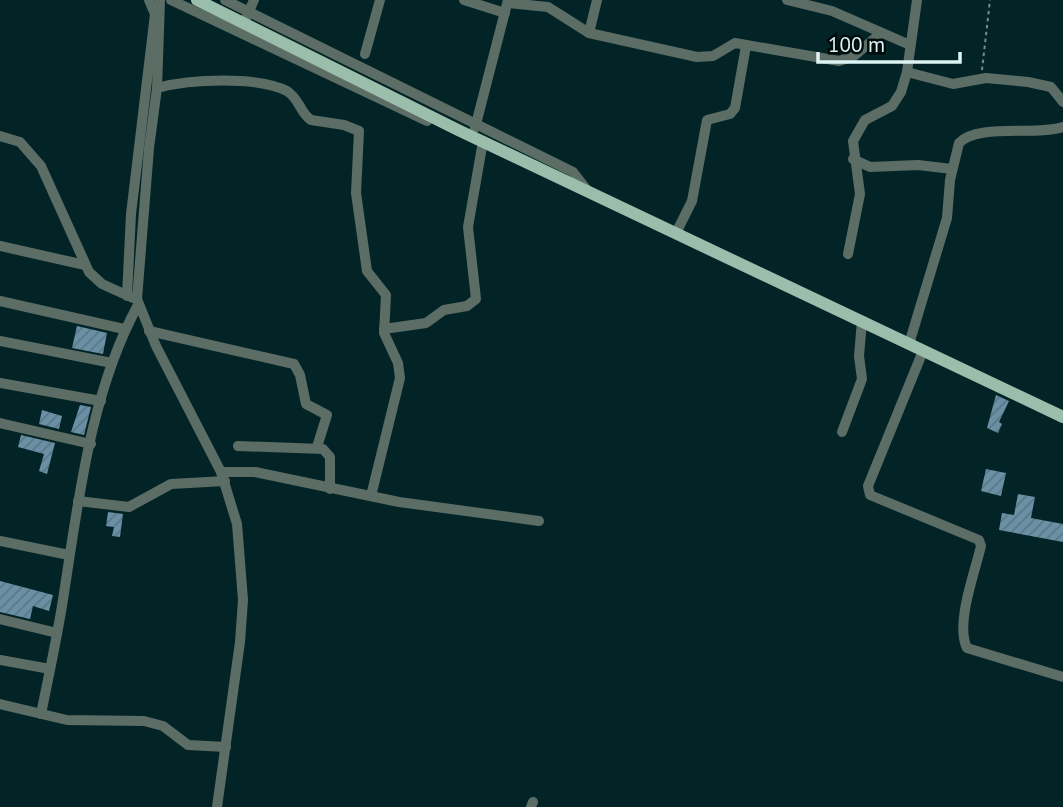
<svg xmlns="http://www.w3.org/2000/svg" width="1063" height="807" font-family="'PT Sans',sans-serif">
<defs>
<pattern id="building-hatch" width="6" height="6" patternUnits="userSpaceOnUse" patternTransform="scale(1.75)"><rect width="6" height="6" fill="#6a90a5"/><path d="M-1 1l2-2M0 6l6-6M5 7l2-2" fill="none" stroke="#5c7785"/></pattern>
</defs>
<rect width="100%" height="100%" fill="#032426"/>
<!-- building -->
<g fill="url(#building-hatch)">
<path d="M77 326 107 333 103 354 72 348Z"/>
<path d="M996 395 1009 401 999 422 1002 424 998 433 987 428Z"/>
<path d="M80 405 91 407 84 435 71 432Z"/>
<path d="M42 410 62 416 59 429 39 424Z"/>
<path d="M21 435 55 443 47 474 39 471 44 454 18 447Z"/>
<path d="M986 469 1006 473 1001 496 981 491Z"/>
<path d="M1018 494 1035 497 1031 518 1063 524V542L999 530 1002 513 1014 515Z"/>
<path d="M108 512 123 514 120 537 112 536 114 527 106 526Z"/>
<path d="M0 581 53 595 49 611 33 606 30 619 0 612Z"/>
</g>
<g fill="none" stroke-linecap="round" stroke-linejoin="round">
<!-- path -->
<path stroke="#728e8f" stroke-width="2" stroke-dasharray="3.5 3.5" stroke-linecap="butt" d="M982 70 990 0"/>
<!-- minor -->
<g stroke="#5c6d65" stroke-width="10">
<path d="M160 0 157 88 149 148 137 299 156 346 221 472 237 524 243 600 240 642 217 807"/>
<path d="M171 0 427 121"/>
<path d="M225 0 573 172 587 190"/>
<path d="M464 0 505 13"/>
<path d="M787 0 832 11 910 45"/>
<path d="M508 3 548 7 589 33 697 57 713 56 735 43 839 61 854 56 881 33"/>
<path d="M246 18 254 0"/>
<path d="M589 33 597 0"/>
<path d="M365 54 380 0"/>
<path d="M907 72 953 84 986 78 1028 82 1051 87 1063 102"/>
<path d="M157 88C190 79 257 76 287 91 299 98 300 113 311 120L344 125 359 131 356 193 367 271 386 295 384 333 398 363 400 378 371 496"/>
<path d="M475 128 508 0"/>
<path d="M0 136 20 142 41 166 89 272 102 284 133 298"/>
<path d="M853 159 870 167 918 165 952 169"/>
<path d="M676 233 692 201 707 120 730 114 735 108 746 46"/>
<path d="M0 246 85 265"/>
<path d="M848 254 860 194 853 141 865 120 892 106 901 92 907 72 917 0"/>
<path d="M127 296 131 214 155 14 149 0"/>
<path d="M0 301 124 329"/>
<path d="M384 329 426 323 444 310 467 306 476 299 468 227 483 141"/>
<path d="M149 331 294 364 300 375 306 404 327 415 317 447"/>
<path d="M0 341 112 363"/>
<path d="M909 344 947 218 950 180 959 143C977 123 1037 136 1063 127"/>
<path d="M923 351 868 486 870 495 979 540 981 546C975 572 955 624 967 648L1063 677"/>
<path d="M0 383 101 401"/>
<path d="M0 423 91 444"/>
<path d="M842 432 862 379 859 356 862 321"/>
<path d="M238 446 323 449 330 457V489"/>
<path d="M221 472H255L399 502 539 521"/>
<path d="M78 501 129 507 171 484 225 481"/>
<path d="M0 541 69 555"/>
<path d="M0 619 57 633"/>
<path d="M0 660 50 669"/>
<path d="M0 704 67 720 144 721 163 726 188 745 226 747"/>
<path d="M41 714C49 674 58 634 64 593 79 497 91 391 138 305"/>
<path d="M531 807 533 802"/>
</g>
<!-- major -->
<path stroke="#9abdac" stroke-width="12" d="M197 0 458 130 1063 417"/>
</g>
<!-- scale -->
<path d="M818 52v10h142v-10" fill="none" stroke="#ddf3f4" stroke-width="3.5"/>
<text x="828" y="52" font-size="21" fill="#ddf3f4" stroke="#000c0c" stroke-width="5" paint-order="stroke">100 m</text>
</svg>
